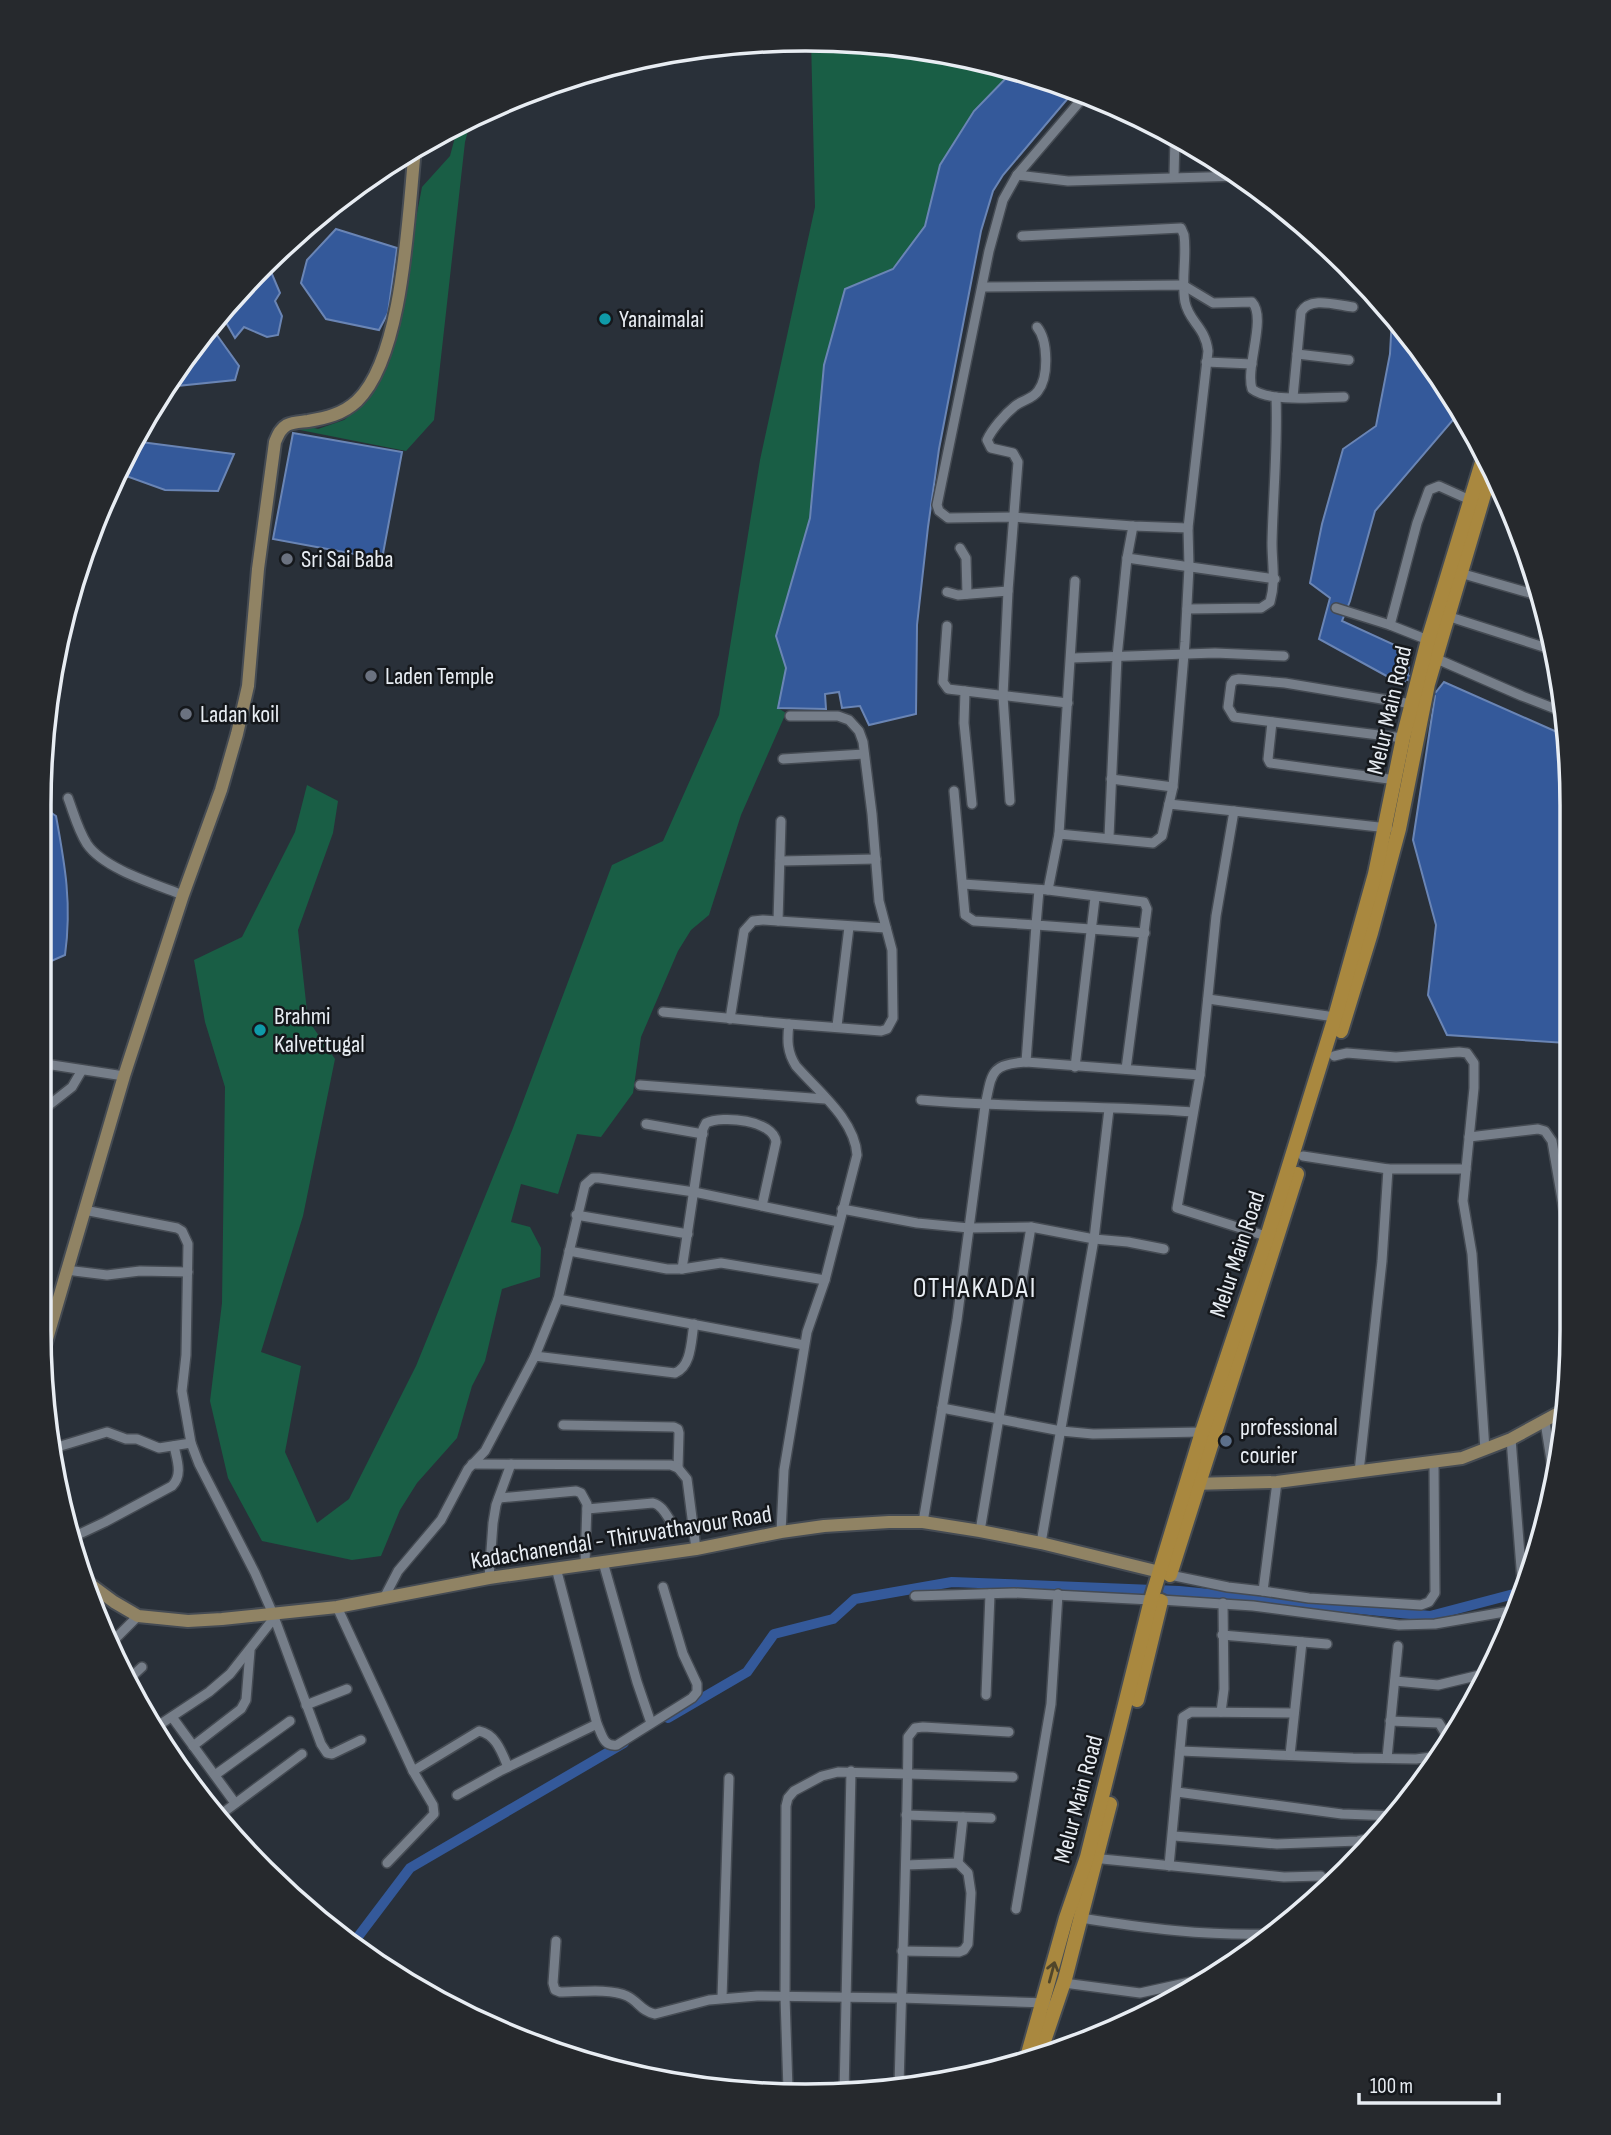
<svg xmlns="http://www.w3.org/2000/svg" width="1611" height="2135" font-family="'Sofia Sans Condensed',sans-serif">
<rect width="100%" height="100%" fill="#293039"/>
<!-- green -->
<g fill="#195e45">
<path d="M811 39 955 53 1013 71 974 111 940 165 925 226 893 270 845 289 824 365 810 518 776 636 786 668 778 708 786 713 741 815 709 915 691 930 678 951 641 1037 633 1093 601 1137 577 1134 558 1194 521 1184 511 1222 530 1227 541 1248 540 1277 502 1289 485 1361 472 1386 457 1438 417 1483 400 1510 381 1556 352 1560 262 1541 228 1478 210 1401 222 1303 225 1087 205 1022 194 960 242 937 295 832 307 785 338 801 333 833 298 930 308 1020 335 1059 303 1216 261 1352 301 1366 285 1452 317 1523 349 1499 416 1366 513 1128 612 865 663 841 719 715 760 460 815 207Z"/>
<path d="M471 119 465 142 434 420 406 451 295 429 298 424 318 429 344 420 366 402 388 364 422 187 450 156 458 126Z"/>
</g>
<!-- water -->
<g fill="#34599a" stroke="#6a85b5" stroke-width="2">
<path d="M1013 71 1075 90 1003 175 993 191 981 231 939 449 928 527 917 625 916 714 869 725 860 706 842 708 839 692 825 694 826 709 778 708 786 668 776 636 810 518 824 365 845 289 893 269 925 226 940 165 974 111Z"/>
<path d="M336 229 397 248 388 313 379 330 326 319 301 283 307 260Z"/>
<path d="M266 260 280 293 275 301 282 316 278 335 267 337 244 327 235 338 220 312Z"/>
<path d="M1392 317 1443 379 1452 397 1453 420 1375 511 1350 601 1342 621 1410 652 1408 675 1436 692 1444 682 1566 736V1043L1447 1035 1428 995 1436 925 1413 840 1435 696 1406 679 1403 685 1319 639 1330 598 1310 583 1322 524 1343 449 1376 426 1390 354Z"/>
<path d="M209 324 239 366 235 380 167 387 197 339Z"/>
<path d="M293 433 402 452 382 559 273 539Z"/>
<path d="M133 441 234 454 218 491 165 490 115 472Z"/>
<path d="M40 805 56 816C65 865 72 904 65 955L40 966Z"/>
</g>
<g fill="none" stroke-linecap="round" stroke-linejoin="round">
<!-- canal -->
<g stroke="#34599a" stroke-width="10">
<path d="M668 1718 747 1672 774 1634 833 1619 855 1599 952 1582 1179 1591 1430 1616 1525 1591"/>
<path d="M351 1946 410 1868 624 1743"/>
</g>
<defs>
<g id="street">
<path d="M1087 93 1017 175 1003 200 989 251 937 505 939 511 948 518 1014 517 1133 526 1188 528"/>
<path d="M1017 175 1068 181 1241 176"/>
<path d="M1174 177 1175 137"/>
<path d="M1022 236 1181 228 1184 235C1187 257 1181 280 1185 302 1189 322 1205 326 1208 351L1188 528 1189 567 1185 642 1173 787 1169 804"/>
<path d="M983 287 1183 285 1213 303 1252 302C1267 318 1245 367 1252 389 1270 403 1321 397 1344 397"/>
<path d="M1297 354 1349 360"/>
<path d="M1206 362 1252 364"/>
<path d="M1293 397 1301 312C1310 296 1336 305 1353 307"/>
<path d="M1133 526 1127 558 1275 579"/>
<path d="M960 548 966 558 967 594"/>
<path d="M1460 573 1540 596"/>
<path d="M947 592 958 595 1008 591"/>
<path d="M1336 608 1390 625 1428 640"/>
<path d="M1187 609 1261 608 1270 602C1276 581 1272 564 1272 543 1273 494 1278 445 1276 397"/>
<path d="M1447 616 1553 650"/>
<path d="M1390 625 1417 523 1429 490 1439 486 1470 500"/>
<path d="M947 626 943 682 948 689 1068 703"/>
<path d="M1072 658 1215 653 1284 656"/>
<path d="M1437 659 1522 696 1566 713"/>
<path d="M965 691 964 723 972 804"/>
<path d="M1272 722 1268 759 1270 763 1396 780"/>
<path d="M1403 738 1234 717 1228 707 1231 684 1234 680 1239 679 1285 683 1412 704"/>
<path d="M783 759 864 754"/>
<path d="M1111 779 1173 787"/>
<path d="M954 791 965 915 974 921 1036 925 1026 1062"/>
<path d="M68 798C74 814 78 830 87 844 104 869 155 884 183 895"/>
<path d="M1010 801 1003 696 1008 591 1018 462 1013 453 991 448 987 440C992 429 1005 414 1015 406 1022 400 1033 399 1038 391 1049 377 1048 340 1037 327"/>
<path d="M1059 834 1075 581"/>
<path d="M1109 837 1117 657 1127 558"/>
<path d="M780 861 876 859"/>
<path d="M963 884 1048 890 1144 902 1147 909 1126 1069"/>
<path d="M1039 890 1036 925 1145 933"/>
<path d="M1048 890 1059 834 1153 843 1162 836 1169 804 1234 811"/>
<path d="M778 921 781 821"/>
<path d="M1208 999 1335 1017"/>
<path d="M663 1012 789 1024C787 1040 787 1052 796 1066 818 1091 855 1120 857 1155L825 1280 807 1332 784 1470 781 1532"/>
<path d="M730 1019 744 931 753 921 763 920 886 928"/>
<path d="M789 1024 881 1031 887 1029 893 1018 892 950 879 901 872 814 863 742 859 731 849 720 838 716H790"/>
<path d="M837 1026 849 927"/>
<path d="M1334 1056 1347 1053 1396 1057 1459 1052 1467 1053 1474 1063V1088L1466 1169H1388L1382 1261 1359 1472"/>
<path d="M39 1063 124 1076"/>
<path d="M1075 1067 1095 898"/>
<path d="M1200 1075 1216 916 1234 811 1388 828"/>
<path d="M640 1085 825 1099"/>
<path d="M921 1100C1011 1108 1102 1105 1193 1112"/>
<path d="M39 1113 72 1087 82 1070"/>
<path d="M646 1124 703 1134"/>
<path d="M1469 1137 1538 1129 1545 1131 1552 1141 1566 1223"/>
<path d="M1303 1156 1388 1169"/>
<path d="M1466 1169 1463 1201 1472 1254 1485 1450"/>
<path d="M842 1209 917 1223 969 1228 1031 1227 980 1531"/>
<path d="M84 1210 177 1228 182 1231 188 1244 186 1355 182 1391 191 1443 199 1464 255 1573 273 1614 321 1744 327 1753 332 1754 361 1740"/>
<path d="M576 1215 688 1234"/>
<path d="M1031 1227 1094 1239 1128 1242 1164 1249"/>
<path d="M569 1251 667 1269H682L703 1129 706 1123C722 1115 774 1120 776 1142L762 1206"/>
<path d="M682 1269 721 1263 825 1280"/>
<path d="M66 1270 107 1275 140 1271 188 1272"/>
<path d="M804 1345 558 1299 585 1185 593 1178H599L694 1192 839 1222"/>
<path d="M535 1356 558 1299"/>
<path d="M942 1408 1061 1431 1093 1434 1202 1432"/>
<path d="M1545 1422 1554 1479"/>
<path d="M563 1425 674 1427 678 1429 679 1433 678 1468"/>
<path d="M1511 1439 1522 1581"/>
<path d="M54 1448 107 1432 126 1439H137L159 1448 191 1443"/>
<path d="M472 1464 671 1465 678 1468 687 1479 696 1549"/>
<path d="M1277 1482 1263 1591 1309 1598 1421 1605 1429 1602 1435 1593 1434 1463"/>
<path d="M499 1498 576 1491 581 1493 587 1504 585 1564"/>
<path d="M587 1509 653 1503C665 1506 668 1521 677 1529L694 1532"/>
<path d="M923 1522 957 1320 985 1106C992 1073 990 1064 1026 1062L1200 1075 1177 1208 1269 1237"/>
<path d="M69 1539 105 1522 172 1486C183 1475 177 1460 174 1446"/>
<path d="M1041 1543 1094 1239 1109 1109"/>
<path d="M603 1562 637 1682 651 1723"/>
<path d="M556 1568 597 1724"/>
<path d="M1170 1575 1228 1587 1263 1591"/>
<path d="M489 1578 493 1523 496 1505 511 1464"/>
<path d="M915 1596 1014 1593 1151 1600"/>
<path d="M384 1598 398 1571 441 1520 468 1469 485 1451 535 1356 675 1373C692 1366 691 1340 694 1324"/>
<path d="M1161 1600 1253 1606 1399 1625 1435 1624 1516 1610"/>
<path d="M337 1607 413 1771"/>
<path d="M1222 1635 1327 1644"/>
<path d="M112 1642 138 1616"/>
<path d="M128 1680 142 1667"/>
<path d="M1395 1681 1438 1685 1488 1673"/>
<path d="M986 1695 990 1594"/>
<path d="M306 1705 347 1689"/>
<path d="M1221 1712 1224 1689 1223 1603"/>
<path d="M172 1717 235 1803"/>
<path d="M1390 1721 1439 1723 1450 1741"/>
<path d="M153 1729 209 1692 230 1674 274 1618"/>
<path d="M193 1746 241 1709 246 1700 250 1651"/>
<path d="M1180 1751 1353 1758 1416 1759 1439 1756"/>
<path d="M1290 1755 1302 1642"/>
<path d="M1387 1758 1398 1646"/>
<path d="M215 1775 290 1721"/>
<path d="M1177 1792 1342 1814 1396 1816"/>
<path d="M457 1795 500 1771 597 1724C602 1734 603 1747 617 1745L692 1698 697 1692V1684L683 1654 663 1587"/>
<path d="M220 1815 302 1754"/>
<path d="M906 1815 991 1818"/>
<path d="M1174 1836 1277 1844 1358 1841 1379 1836 1387 1816"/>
<path d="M1092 1858 1284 1877 1321 1876"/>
<path d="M387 1863 434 1814 433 1805 413 1771 479 1731C496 1734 502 1753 508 1767"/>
<path d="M958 1863 963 1817"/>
<path d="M1169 1866 1183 1717 1191 1712 1294 1713"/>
<path d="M1016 1909 1051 1704 1058 1594"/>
<path d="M1081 1918C1143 1928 1206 1936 1270 1934"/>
<path d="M556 1941 553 1983 555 1990 560 1992C578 1992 611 1988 627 1996 638 2001 642 2012 655 2014L709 2000 757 1996 901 1998 1047 2003"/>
<path d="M902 1951 959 1952 964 1950 968 1944 971 1893 968 1873 958 1863 906 1865"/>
<path d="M1064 1983 1140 1993 1213 1977"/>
<path d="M722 1998 729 1778"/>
<path d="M899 2086C902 1970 907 1853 908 1737L915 1728 923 1727 1009 1732"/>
<path d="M788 2090 785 1997 786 1806 788 1798 794 1791 822 1776 838 1772 1013 1777"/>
<path d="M844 2094 851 1771"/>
</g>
<g id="secondary">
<path d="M42 1356 124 1076 183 895 221 790 237 734 248 686 258 569 275 442C278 435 280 429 287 425 293 422 301 422 308 421 326 418 343 414 357 401 404 356 408 213 415 149"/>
<path d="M1190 1484 1277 1482 1462 1458 1511 1439 1566 1409"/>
<path d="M87 1582 114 1602 138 1616 188 1621 222 1619 337 1607 489 1578 696 1549 781 1532 824 1526 889 1522H923L980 1531 1041 1543 1168 1574"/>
</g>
<g id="primary">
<path d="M1341 1031 1371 933 1399 829 1428 684 1490 474"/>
<path d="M1170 1575 1297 1174"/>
<path d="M1137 1700 1161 1601"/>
<path d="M1038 2059 1065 1979 1110 1804"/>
<path d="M1026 2061 1066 1918 1087 1857 1151 1600 1202 1432 1267 1237 1335 1017 1375 874 1403 738 1428 640 1483 459"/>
</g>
</defs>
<!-- street casing -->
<use href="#street" stroke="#454b53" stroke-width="12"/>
<!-- secondary casing -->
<use href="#secondary" stroke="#454b53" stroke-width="16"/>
<!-- primary casing -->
<use href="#primary" stroke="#454b53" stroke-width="18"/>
<!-- street -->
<use href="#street" stroke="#767e89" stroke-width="9"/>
<!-- secondary -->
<use href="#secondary" stroke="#908364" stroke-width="12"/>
<!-- primary -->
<use href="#primary" stroke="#a9883f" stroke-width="14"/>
</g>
<!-- one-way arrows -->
<defs><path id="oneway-shaft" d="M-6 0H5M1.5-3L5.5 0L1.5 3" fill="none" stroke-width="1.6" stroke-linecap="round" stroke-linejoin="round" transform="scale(1.75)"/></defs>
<use stroke="#50452a" href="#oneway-shaft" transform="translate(1052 1972) rotate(-75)"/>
<!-- markers -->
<g fill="#0f9aa8" stroke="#15181c" stroke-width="2.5">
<circle cx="605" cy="319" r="7"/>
<circle cx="260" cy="1030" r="7"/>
</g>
<g fill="#6b7280" stroke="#15181c" stroke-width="2.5">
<circle cx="287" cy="559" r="7"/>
<circle cx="371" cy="676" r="7"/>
<circle cx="186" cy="714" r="7"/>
</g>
<circle fill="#5c6f8a" stroke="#15181c" stroke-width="2.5" cx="1226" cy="1441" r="7"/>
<g text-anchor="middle" stroke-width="5" stroke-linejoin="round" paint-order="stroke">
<!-- poi labels -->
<g font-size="24" fill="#e8edf3" stroke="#15181c" text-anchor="start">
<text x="619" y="327">Yanaimalai</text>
<text x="301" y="567">Sri Sai Baba</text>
<text x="385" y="684">Laden Temple</text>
<text x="200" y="722">Ladan koil</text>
<text x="274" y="1024">Brahmi<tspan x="274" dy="28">Kalvettugal</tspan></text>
<text x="1240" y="1435">professional<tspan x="1240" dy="28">courier</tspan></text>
</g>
<!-- street labels -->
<g font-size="24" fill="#e8edf3" stroke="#15181c">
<text transform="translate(1389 710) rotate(-77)" y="8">Melur Main Road</text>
<text transform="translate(1237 1254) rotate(-72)" y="8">Melur Main Road</text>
<text transform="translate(621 1537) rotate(-9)" y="8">Kadachanendal - Thiruvathavour Road</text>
<text transform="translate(1078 1799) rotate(-75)" y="8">Melur Main Road</text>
</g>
<!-- quarter labels -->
<g font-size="28" letter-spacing="2" fill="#e8edf3" stroke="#15181c">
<text x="975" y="1297">OTHAKADAI</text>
</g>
</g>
<!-- crop -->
<path d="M0 0H1611V2135H0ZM805 51H806A754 754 0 0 1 1560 805V1330A754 754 0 0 1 806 2084H805A754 754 0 0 1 51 1330V805A754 754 0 0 1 805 51Z" fill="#26292d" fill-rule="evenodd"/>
<path fill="none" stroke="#e8edf3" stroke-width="3.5" d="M805 51H806A754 754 0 0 1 1560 805V1330A754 754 0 0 1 806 2084H805A754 754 0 0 1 51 1330V805A754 754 0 0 1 805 51Z"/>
<!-- scale -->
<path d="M1359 2093v10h140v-10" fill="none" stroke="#e8edf3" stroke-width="3.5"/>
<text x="1370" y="2093" font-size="21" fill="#e8edf3" stroke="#15181c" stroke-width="5" paint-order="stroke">100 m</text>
</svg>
